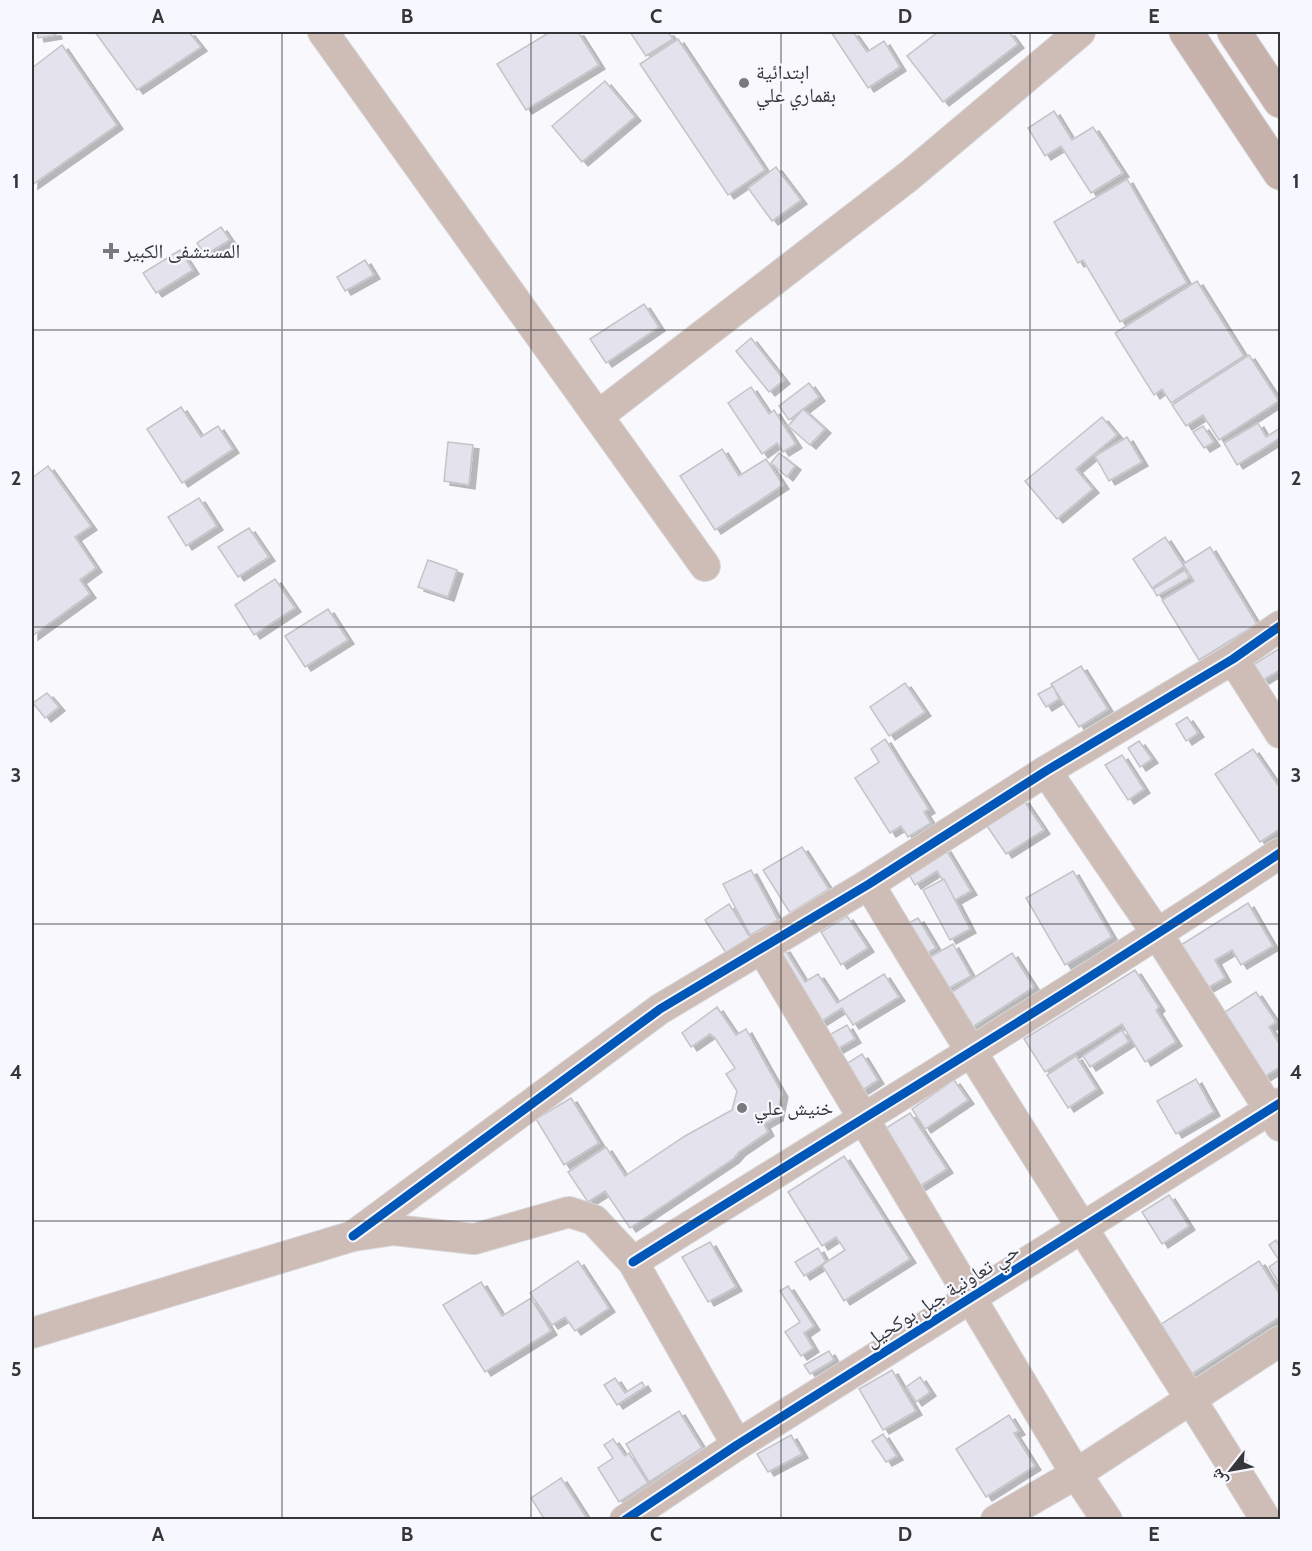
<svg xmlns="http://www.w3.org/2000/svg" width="1312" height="1551" font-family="Cabin,'Noto Naskh Arabic',sans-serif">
	<defs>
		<filter id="shadow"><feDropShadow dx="6" dy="4" stdDeviation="0" flood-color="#0004"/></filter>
	</defs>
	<rect width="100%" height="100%" fill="#f9f9fd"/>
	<!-- building -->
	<g fill="#e3e2ed" stroke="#c4c4c8" stroke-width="1.5" filter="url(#shadow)">
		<path d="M37,32H55L56,35L38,38Z"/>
		<path d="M95,32H189L201,47L137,90Z"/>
		<path d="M550,32H578L599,65L526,110L497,64Z"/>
		<path d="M630,32H668L673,39L646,56Z"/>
		<path d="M831,32H853L867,52L884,41L900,67L868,88Z"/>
		<path d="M938,32H1009L1018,44L943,102L907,56Z"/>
		<path d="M678,39L765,170L728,195L640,64Z"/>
		<path d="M62,45L117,125L32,185V68Z"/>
		<path d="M605,81L635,117L582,162L552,126Z"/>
		<path d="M1054,111L1072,140L1093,127L1123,173L1091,193L1061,146L1045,156L1028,128Z"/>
		<path d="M776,167L801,200L772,221L748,188Z"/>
		<path d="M1127,179L1187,283L1120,322L1083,260L1078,263L1054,222Z"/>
		<path d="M221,227L230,240L205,255L197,243Z"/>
		<path d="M180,250L193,270L156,293L143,273Z"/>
		<path d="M365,260L374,275L345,291L337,277Z"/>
		<path d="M1197,281L1244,356L1171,403L1162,389L1154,395L1115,333Z"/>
		<path d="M644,304L659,327L606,363L590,339Z"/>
		<path d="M751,338L784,380L769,392L736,351Z"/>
		<path d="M1249,355L1279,401L1219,440L1203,415L1186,426L1172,405Z"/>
		<path d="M809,383L819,397L789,420L779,406Z"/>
		<path d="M751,387L769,414L774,410L796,444L783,452L777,443L762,454L728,403Z"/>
		<path d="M181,407L201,437L218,426L233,449L182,483L147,429Z"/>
		<path d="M803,409L825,429L810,445L788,426Z"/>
		<path d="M1102,417L1117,435L1076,469L1093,489L1057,519L1025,481Z"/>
		<path d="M1258,423L1266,437L1280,428V438L1237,465L1224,443Z"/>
		<path d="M1203,426L1214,442L1204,448L1193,432Z"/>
		<path d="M1127,437L1142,462L1109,481L1095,456Z"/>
		<path d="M448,442L473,445L469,485L444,481Z"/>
		<path d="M722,449L739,476L766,459L783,485L715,530L680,476Z"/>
		<path d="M779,453L795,466L787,477L771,463Z"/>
		<path d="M48,466L91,526L75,537L96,568L80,580L90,594L32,636V478Z"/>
		<path d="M199,498L217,526L186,546L168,517Z"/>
		<path d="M249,528L269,557L238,577L218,547Z"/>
		<path d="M1165,537L1184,566L1152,588L1133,559Z"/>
		<path d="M1210,547L1257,624L1199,660L1162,600L1194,581L1183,564Z"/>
		<path d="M428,560L457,570L448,597L418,587Z"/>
		<path d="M1185,570L1189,578L1157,596L1153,589Z"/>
		<path d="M275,579L295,608L254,635L235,605Z"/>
		<path d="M328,609L348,640L305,667L285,636Z"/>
		<path d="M1280,648V670L1263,680L1253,665Z"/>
		<path d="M1081,666L1108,709L1079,727L1051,684Z"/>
		<path d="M905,683L925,712L889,736L870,707Z"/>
		<path d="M1053,686L1059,699L1046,707L1038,694Z"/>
		<path d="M47,693L59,707L45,718L33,703Z"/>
		<path d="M1187,717L1198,733L1186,741L1176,724Z"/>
		<path d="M885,739L929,809L924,812L931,823L908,837L901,826L890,833L855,778L879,762L871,749Z"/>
		<path d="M1139,741L1152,759L1140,767L1128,748Z"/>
		<path d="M1253,749L1280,788V829L1260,842L1215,774Z"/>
		<path d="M1122,755L1144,789L1128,800L1105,765Z"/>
		<path d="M1023,799L1044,830L1006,854L985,823Z"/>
		<path d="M802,847L829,889L790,913L763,870Z"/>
		<path d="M945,848L971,891L955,900L937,871L915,885L907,871Z"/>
		<path d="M751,870L778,920L750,935L723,884Z"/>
		<path d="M1073,871L1112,937L1065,965L1026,898Z"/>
		<path d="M944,879L970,929L950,940L923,890Z"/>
		<path d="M1248,903L1273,946L1241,965L1232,950L1215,960L1225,978L1202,991L1176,948Z"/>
		<path d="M729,904L750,937L726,953L705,920Z"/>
		<path d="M847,916L868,948L841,965L821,932Z"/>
		<path d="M918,918L936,948L911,962L894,931Z"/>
		<path d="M953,944L971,976L929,999L912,967Z"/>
		<path d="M784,948L805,982L818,974L837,1003L884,974L899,997L853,1025L842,1008L809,1029L766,960Z"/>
		<path d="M1012,953L1034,987L957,1037L935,1003Z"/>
		<path d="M1135,970L1159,1007L1156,1010L1176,1042L1145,1062L1122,1024L1045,1072L1024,1039Z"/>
		<path d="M1256,992L1276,1022L1269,1027L1280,1045V1067L1261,1079L1217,1017Z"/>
		<path d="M717,1007L736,1035L746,1029L782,1093L777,1117L764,1124L768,1132L739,1152L733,1159L630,1228L605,1191L588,1202L568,1172L606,1147L625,1176L685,1136L732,1110L737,1091L726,1074L735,1068L715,1038L710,1034L691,1047L682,1033Z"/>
		<path d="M847,1025L855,1039L825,1056L817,1042Z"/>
		<path d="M1122,1030L1129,1042L1090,1067L1083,1056Z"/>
		<path d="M862,1054L878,1080L852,1097L835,1071Z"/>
		<path d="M1076,1056L1097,1089L1068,1108L1047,1075Z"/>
		<path d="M1196,1079L1214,1112L1176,1134L1157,1101Z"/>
		<path d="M954,1080L968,1100L925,1129L912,1109Z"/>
		<path d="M571,1098L599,1143L564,1165L536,1119Z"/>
		<path d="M910,1113L947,1169L911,1192L875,1135Z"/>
		<path d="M844,1156L910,1259L844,1301L822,1265L845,1250L836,1237L822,1246L788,1192Z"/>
		<path d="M1169,1195L1189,1226L1162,1244L1142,1212Z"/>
		<path d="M1276,1240L1280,1247V1285L1269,1267L1279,1260L1269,1245Z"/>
		<path d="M710,1242L736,1287L708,1302L682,1257Z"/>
		<path d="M818,1248L826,1262L804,1276L795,1262Z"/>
		<path d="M578,1261L609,1308L575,1331L565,1317L552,1325L530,1293Z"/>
		<path d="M1259,1261L1280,1295V1317L1181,1381L1149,1332Z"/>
		<path d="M481,1282L502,1316L531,1298L551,1331L485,1372L443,1305Z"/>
		<path d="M788,1286L814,1326L804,1333L813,1348L801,1356L785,1332L800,1322L780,1291Z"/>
		<path d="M829,1351L834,1360L810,1374L804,1365Z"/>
		<path d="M892,1370L916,1411L883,1430L859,1389Z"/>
		<path d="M920,1377L930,1392L916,1402L906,1387Z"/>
		<path d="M615,1378L625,1393L642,1382L645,1387L617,1405L604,1385Z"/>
		<path d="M679,1411L702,1448L649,1482L626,1444Z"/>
		<path d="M1009,1415L1019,1431L1014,1433L1035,1466L986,1497L956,1449Z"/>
		<path d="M883,1434L897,1456L886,1462L872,1441Z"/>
		<path d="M791,1435L802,1454L768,1472L757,1454Z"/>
		<path d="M613,1439L625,1456L629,1453L648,1483L619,1502L598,1468L613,1458L604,1445Z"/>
		<path d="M561,1478L588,1520H545L531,1498Z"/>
	</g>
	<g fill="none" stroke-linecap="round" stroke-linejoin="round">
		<defs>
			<g id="street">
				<path d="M323,32L705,566"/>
				<path d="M598,416L909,176L1080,32"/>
				<path d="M1233,659L1280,733"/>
				<path d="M1046,771L1158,935L1280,1126"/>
				<path d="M869,884C997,1099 1135,1307 1266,1520"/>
				<path d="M761,947L1076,1474L1107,1520"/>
				<path d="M353,1236L660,1009L869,884L1046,771L1233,659L1280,626"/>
				<path d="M633,1262C849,1126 1068,995 1280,853"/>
				<path d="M32,1333L353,1236L394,1230L474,1239L569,1212L594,1220L633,1262L737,1445"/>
				<path d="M625,1520L737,1445L1280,1103"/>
				<path d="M996,1520L1076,1474L1280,1341"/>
			</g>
			<g id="primary">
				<path d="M1186,32L1280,173"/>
				<path d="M1234,32L1280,101"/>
			</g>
		</defs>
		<!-- street casing -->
		<use href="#street" stroke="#d7d7d9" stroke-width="32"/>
		<!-- primary casing -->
		<use href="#primary" stroke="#d7d7d9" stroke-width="35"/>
		<!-- street -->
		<use href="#street" stroke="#cebcb6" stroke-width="30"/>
		<!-- primary -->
		<use href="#primary" stroke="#c7b2ab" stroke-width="33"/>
		<defs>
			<g id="cycleway">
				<path d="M353,1236L660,1009L869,884L1046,771L1233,659L1280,626"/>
				<path d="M633,1262C849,1126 1068,995 1280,853"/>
				<path d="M625,1520L737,1445L1280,1103"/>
			</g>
		</defs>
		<!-- cycleway casing -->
		<use href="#cycleway" stroke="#f7f7ff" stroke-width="13"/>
		<!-- cycleway -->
		<use href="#cycleway" stroke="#0057b8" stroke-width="9"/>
	</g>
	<!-- grid -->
	<path fill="none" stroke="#363639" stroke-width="1.5" stroke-opacity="0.55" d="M282,32V1520M531,32V1520M781,32V1520M1030,32V1520M32,330H1280M32,627H1280M32,924H1280M32,1221H1280"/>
	<!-- markers -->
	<g fill="#7a7a7e" stroke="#f7f7ff" stroke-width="2">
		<circle cx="744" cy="83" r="6"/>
		<path d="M108 242h6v6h6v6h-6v6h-6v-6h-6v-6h6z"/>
		<circle cx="742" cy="1108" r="6"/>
	</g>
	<g text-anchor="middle" stroke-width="4.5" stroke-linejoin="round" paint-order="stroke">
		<!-- poi labels -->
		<g font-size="20" fill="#363639" stroke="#f7f7ff" text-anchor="start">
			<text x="756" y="79">ابتدائية<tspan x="756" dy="23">بقماري علي</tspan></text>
			<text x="124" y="258">المستشفى الكبير</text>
			<text x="754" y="1115">خنيش علي</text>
		</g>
		<!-- street labels -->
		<g font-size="20" fill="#363639" stroke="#f7f7ff">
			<text transform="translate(942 1295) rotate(-32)" y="7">حي تعاونية جبل بوكحيل</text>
		</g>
	</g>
	<!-- border -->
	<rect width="1312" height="1551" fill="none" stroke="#f7f7ff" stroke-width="66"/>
	<!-- north arrow -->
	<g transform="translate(1231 1470) rotate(239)" stroke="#f7f7ff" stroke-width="4.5" paint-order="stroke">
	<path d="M0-4.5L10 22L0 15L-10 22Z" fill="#363639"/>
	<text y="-9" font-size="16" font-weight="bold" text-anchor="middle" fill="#363639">ش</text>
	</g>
	<rect x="33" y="33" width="1246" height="1485" fill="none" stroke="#363639" stroke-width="2"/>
	<g font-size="20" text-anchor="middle" font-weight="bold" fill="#363639">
		<text x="158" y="23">A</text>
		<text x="407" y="23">B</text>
		<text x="656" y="23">C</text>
		<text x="905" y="23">D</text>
		<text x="1154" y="23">E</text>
		<text x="16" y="188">1</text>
		<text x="1296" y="188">1</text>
		<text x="16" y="485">2</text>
		<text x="1296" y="485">2</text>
		<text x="16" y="782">3</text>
		<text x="1296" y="782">3</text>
		<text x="16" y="1079">4</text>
		<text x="1296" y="1079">4</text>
		<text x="16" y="1376">5</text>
		<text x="1296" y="1376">5</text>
		<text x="158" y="1541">A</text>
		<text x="407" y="1541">B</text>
		<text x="656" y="1541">C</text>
		<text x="905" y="1541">D</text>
		<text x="1154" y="1541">E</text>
	</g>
</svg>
